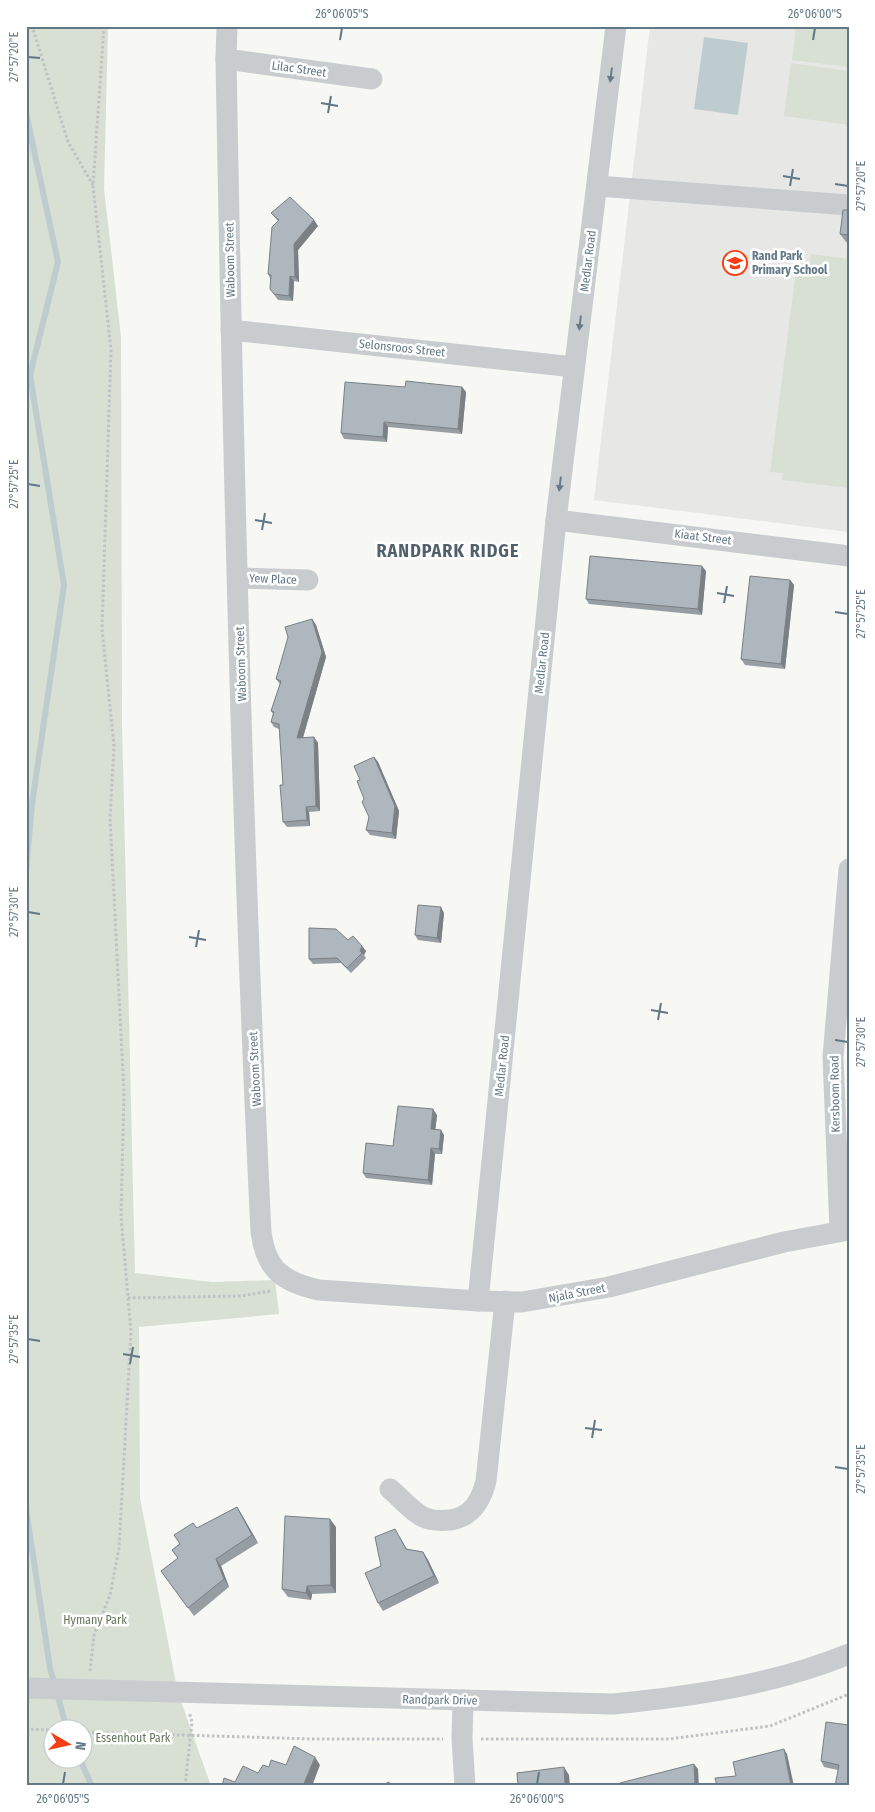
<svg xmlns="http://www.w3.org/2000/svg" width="875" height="1812" font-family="'Fira Sans Condensed',sans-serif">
	<rect width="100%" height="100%" fill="#f7f7f3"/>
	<!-- built -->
	<path fill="#e7e8e6" d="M650,26H849V532L594,500Z"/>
	<!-- green -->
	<g fill="#d8dfd3" fill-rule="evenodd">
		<path d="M26,26H108L104,189L121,337L122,724L135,1273L212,1282L275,1280L279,1314L139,1327L140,1498L178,1693L211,1786H26ZM52,1730H82V1760H52Z"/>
		<path d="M796,26H849V67L792,60Z"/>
		<path d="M791,63L849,71V125L784,116Z"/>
		<path d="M811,254L849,259V488L782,480L783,473L770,472L797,263L810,264Z"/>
	</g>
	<!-- water -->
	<path fill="#beccd0" d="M704,37L748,43L738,115L694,109Z"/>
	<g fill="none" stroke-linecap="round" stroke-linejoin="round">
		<!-- stream -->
		<g stroke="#beccd0" stroke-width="6">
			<path d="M26,113L58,262L30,375L64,585L32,804L26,870"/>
			<path d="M26,1509L50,1668L65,1722"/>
			<path d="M80,1760L92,1786"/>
		</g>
		<!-- path -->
		<g stroke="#bfc2c4" stroke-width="3" stroke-dasharray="2.5 2.5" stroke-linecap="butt">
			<path d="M30,26L34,32L68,142L93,185"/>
			<path d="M128,1298L241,1296L270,1291"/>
			<path d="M90,1671L94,1635L110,1595L119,1548L131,1332L121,1216L124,1093L110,818L114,746L102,629L111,350L93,186L104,26"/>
			<path d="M26,1729L52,1730"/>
			<path d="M82,1732L312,1739H443"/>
			<path d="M481,1739H669L770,1726L849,1694"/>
			<path d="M185,1786L192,1722L189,1712"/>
		</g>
		<!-- minor -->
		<g stroke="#c8cccf" stroke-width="21">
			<path d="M227,26L226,59C233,450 242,842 261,1232C266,1270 283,1282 319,1290L478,1301L522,1302L609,1287L784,1242L849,1230"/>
			<path d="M226,59L372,79"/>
			<path d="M597,186L849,205"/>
			<path d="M231,330L574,367"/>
			<path d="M556,520L849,556"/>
			<path d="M239,578L308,580"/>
			<path d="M840,1230L833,1057L849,869"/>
			<path d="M478,1301L556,520L616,26"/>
			<path d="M390,1489C400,1497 411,1511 423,1517C432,1521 440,1521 450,1520C472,1517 481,1501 486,1481L505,1301"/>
			<path d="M26,1688L613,1704C694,1696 773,1685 849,1654"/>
			<path d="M463,1700L462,1739L465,1786"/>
		</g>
	</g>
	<!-- wall -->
	<g fill="#969da3">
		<path d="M849,210V243L846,242L840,234Z"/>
		<path d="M271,213L318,226L298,250L299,282L294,281L293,301L278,300L270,289V278L268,274L278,221Z"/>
		<path d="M405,387H462L466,392L462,434L388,427L387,442L344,439L341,433Z"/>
		<path d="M706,571L702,615L589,604L586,599Z"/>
		<path d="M790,580L794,585L785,669L745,665L741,659Z"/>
		<path d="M312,619L316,625L326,657L303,738L314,737L318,743L320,811L309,812L310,826L287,827L283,822V785L279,729L274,727L271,722L273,714L271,711L280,684L276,679Z"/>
		<path d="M374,757L378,762L399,811L396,839L370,835L366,830L369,817L360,780Z"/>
		<path d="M444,913L441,943L418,940L415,935Z"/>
		<path d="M348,940L362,946L366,951L364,955L366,958L351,973L341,963L313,964L309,959Z"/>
		<path d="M437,1115L435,1129L444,1135L442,1154H435L432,1185L366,1178L363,1173L393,1146Z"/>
		<path d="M237,1507L242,1515L258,1543L221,1566L229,1587L194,1616L161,1571L178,1558L172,1550L197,1528Z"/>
		<path d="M336,1527V1593L312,1594L311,1600L288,1597L282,1589Z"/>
		<path d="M400,1537L407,1549L423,1552L428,1560L439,1583L383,1611L378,1603L381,1566Z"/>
		<path d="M849,1725L838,1770L824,1767L821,1761Z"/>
	</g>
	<!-- shaded-wall -->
	<g fill="#7a8084">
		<path d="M314,220L318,226L298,250L299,282L295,277L294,244Z"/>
		<path d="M290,276L294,281L293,301L289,296Z"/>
		<path d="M462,387L466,392L462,434L458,429Z"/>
		<path d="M384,422L388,427L387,442L383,437Z"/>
		<path d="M702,566L706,571L702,615L698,609Z"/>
		<path d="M790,580L794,585L785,669L781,664Z"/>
		<path d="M312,619L316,625L326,657L301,744L297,738Z"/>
		<path d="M314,737L318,743L320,811L316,806Z"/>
		<path d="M374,757L378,762L399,811L396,839L392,833Z"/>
		<path d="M306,807L309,812L310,826L307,820Z"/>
		<path d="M441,907L444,913L441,943L437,938Z"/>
		<path d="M362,946L366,951L364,955L360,951Z"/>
		<path d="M433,1109L437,1115L435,1134L431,1129Z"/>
		<path d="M441,1130L444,1135L442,1154L439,1149Z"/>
		<path d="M431,1148L435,1154L432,1185L428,1180Z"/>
		<path d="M237,1507L242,1515L258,1543L252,1535Z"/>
		<path d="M330,1519L336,1527V1593L331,1585Z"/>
		<path d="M423,1552L428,1560L439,1583L434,1576Z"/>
		<path d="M216,1559L221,1566L229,1587L224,1579Z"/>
		<path d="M307,1586L312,1594L311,1600L306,1593Z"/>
		<path d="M784,1749L787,1754L794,1786H791Z"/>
		<path d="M315,1757L320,1765L312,1786H303Z"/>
		<path d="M694,1764L698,1769L699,1786H695Z"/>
		<path d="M564,1767L569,1775L570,1786H565Z"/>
	</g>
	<!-- building -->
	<g fill="#aeb7bd" stroke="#7a8084">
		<path d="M290,197L314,220L294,244L295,277L290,276L289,296L274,294L270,289L271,275L268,274L272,227L279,220L271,213Z"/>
		<path d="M843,210H849V235L840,234Z"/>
		<path d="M406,381L462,387L458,429L384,422L383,437L341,433L345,382L405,387Z"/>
		<path d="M590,556L702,566L698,609L586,599Z"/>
		<path d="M750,576L790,580L781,664L741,659Z"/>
		<path d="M312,619L322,652L297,738L314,737L316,806L306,807L307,820L283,822L280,785H283L279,724L271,722L274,712L271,711L281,681L276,679L288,637L285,627Z"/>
		<path d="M374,757L395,806L392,833L366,830L369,817L362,802L364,799L357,781L360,780L354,766Z"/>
		<path d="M418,905L441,907L437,938L415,935Z"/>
		<path d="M309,928L336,929L348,940L353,936L362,946L360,951L362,953L347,968L337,958L309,959Z"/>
		<path d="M398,1106L433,1109L431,1129L441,1130L439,1149L431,1148L428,1180L363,1173L366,1143L393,1146Z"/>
		<path d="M237,1507L252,1535L216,1559L224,1579L188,1608L161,1571L178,1558L172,1550L180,1544L174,1535L193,1523L197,1528Z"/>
		<path d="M285,1516L330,1519L331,1585L307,1586L306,1593L282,1589Z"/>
		<path d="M395,1529L406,1549L423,1552L434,1576L378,1603L365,1573L381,1566L375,1537Z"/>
		<path d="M826,1722L849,1725V1786H835L839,1765L821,1761Z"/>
		<path d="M294,1746L315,1757L303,1786H222L224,1778L235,1782L243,1766L258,1773L263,1765L269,1767L271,1760L286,1765Z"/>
		<path d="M784,1749L791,1786H717L715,1778L736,1776L733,1762Z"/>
		<path d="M694,1764L695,1786H620V1783Z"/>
		<path d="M564,1767L565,1786H518L517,1773Z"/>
		<path d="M389,1782L390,1786H380Z"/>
	</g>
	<!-- one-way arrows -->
	<defs><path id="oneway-solid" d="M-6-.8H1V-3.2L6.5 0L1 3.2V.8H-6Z" transform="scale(1.25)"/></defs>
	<g fill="#677c8b">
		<use href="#oneway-solid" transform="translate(611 75) rotate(97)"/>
		<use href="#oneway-solid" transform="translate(580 323) rotate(97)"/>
		<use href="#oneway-solid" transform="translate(560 484) rotate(97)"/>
	</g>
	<!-- ticks -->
	<path fill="none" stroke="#627887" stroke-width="2" d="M340,40L342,28M813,40L815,28M28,57L40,58M321,103L338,106M328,113L331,96M783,176L800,179M835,184L848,186M790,186L793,169M28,484L40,486M255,520L272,523M262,530L265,513M717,593L734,596M724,603L727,586M835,612L848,614M28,912L40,914M189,937L206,940M196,947L199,930M651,1010L668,1013M658,1020L661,1003M835,1040L848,1042M28,1339L40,1341M123,1354L140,1357M130,1364L133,1347M585,1428L602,1430M592,1438L595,1420M835,1467L848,1469M63,1784L65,1772M537,1784L539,1772"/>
	<!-- icons -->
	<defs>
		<symbol id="school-ring" viewBox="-11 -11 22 22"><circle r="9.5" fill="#fff" stroke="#f63d13" stroke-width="1.5"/><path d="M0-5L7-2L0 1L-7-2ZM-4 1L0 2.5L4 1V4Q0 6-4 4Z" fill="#f63d13"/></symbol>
	</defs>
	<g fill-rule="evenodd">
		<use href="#school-ring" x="721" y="249" width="28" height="28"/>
	</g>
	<g text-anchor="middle" stroke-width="5" stroke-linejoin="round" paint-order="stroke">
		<!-- street labels -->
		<g font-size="12" fill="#627887" stroke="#fff">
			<text transform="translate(299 69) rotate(8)" y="4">Lilac Street</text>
			<text transform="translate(230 260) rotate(-91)" y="4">Waboom Street</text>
			<text transform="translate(588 261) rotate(-83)" y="4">Medlar Road</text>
			<text transform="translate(402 348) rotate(6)" y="4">Selonsroos Street</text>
			<text transform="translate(703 537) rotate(7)" y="4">Kiaat Street</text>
			<text transform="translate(273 579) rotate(2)" y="4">Yew Place</text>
			<text transform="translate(542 663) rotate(-84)" y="4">Medlar Road</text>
			<text transform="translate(241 664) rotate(-92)" y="4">Waboom Street</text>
			<text transform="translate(502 1066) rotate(-84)" y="4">Medlar Road</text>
			<text transform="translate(255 1069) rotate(-93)" y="4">Waboom Street</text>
			<text transform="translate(835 1094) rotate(-91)" y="4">Kersboom Road</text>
			<text transform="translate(577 1293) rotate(-11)" y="4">Njala Street</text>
			<text transform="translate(440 1700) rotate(1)" y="4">Randpark Drive</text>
		</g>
		<!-- poi labels -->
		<g font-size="12" font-weight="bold" fill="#627887" stroke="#fff" text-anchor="start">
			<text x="752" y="260">Rand Park<tspan x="752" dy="14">Primary School</tspan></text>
		</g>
		<!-- park labels -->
		<g font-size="12" fill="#65785e" stroke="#fff">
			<text x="95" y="1624">Hymany Park</text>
			<text x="133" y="1742">Essenhout Park</text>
		</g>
		<!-- district labels -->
		<g font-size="18" font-weight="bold" letter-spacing="1" fill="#51616b" stroke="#fff">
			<text x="448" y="557">RANDPARK RIDGE</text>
		</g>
	</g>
	<!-- border -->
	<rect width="875" height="1812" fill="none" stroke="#ffffff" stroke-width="55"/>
	<!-- north arrow -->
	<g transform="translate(68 1744) rotate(99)"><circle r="24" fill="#ffffff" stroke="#c0c9cf"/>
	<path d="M0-4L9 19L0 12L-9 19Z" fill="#f63d13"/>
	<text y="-8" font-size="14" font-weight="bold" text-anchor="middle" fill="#627887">N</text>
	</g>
	<rect x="28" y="28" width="820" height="1756" fill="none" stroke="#627887" stroke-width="2"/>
	<g font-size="12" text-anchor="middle" fill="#627887">
		<text x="342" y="18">26°06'05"S</text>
		<text x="815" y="18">26°06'00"S</text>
		<text transform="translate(14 57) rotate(-90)" y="4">27°57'20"E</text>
		<text transform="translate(861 186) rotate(-90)" y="4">27°57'20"E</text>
		<text transform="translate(14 484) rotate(-90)" y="4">27°57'25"E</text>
		<text transform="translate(861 614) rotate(-90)" y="4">27°57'25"E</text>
		<text transform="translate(14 912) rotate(-90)" y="4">27°57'30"E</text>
		<text transform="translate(861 1042) rotate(-90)" y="4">27°57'30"E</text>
		<text transform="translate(14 1339) rotate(-90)" y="4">27°57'35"E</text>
		<text transform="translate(861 1469) rotate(-90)" y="4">27°57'35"E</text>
		<text x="63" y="1803">26°06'05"S</text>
		<text x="537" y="1803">26°06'00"S</text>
	</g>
</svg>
